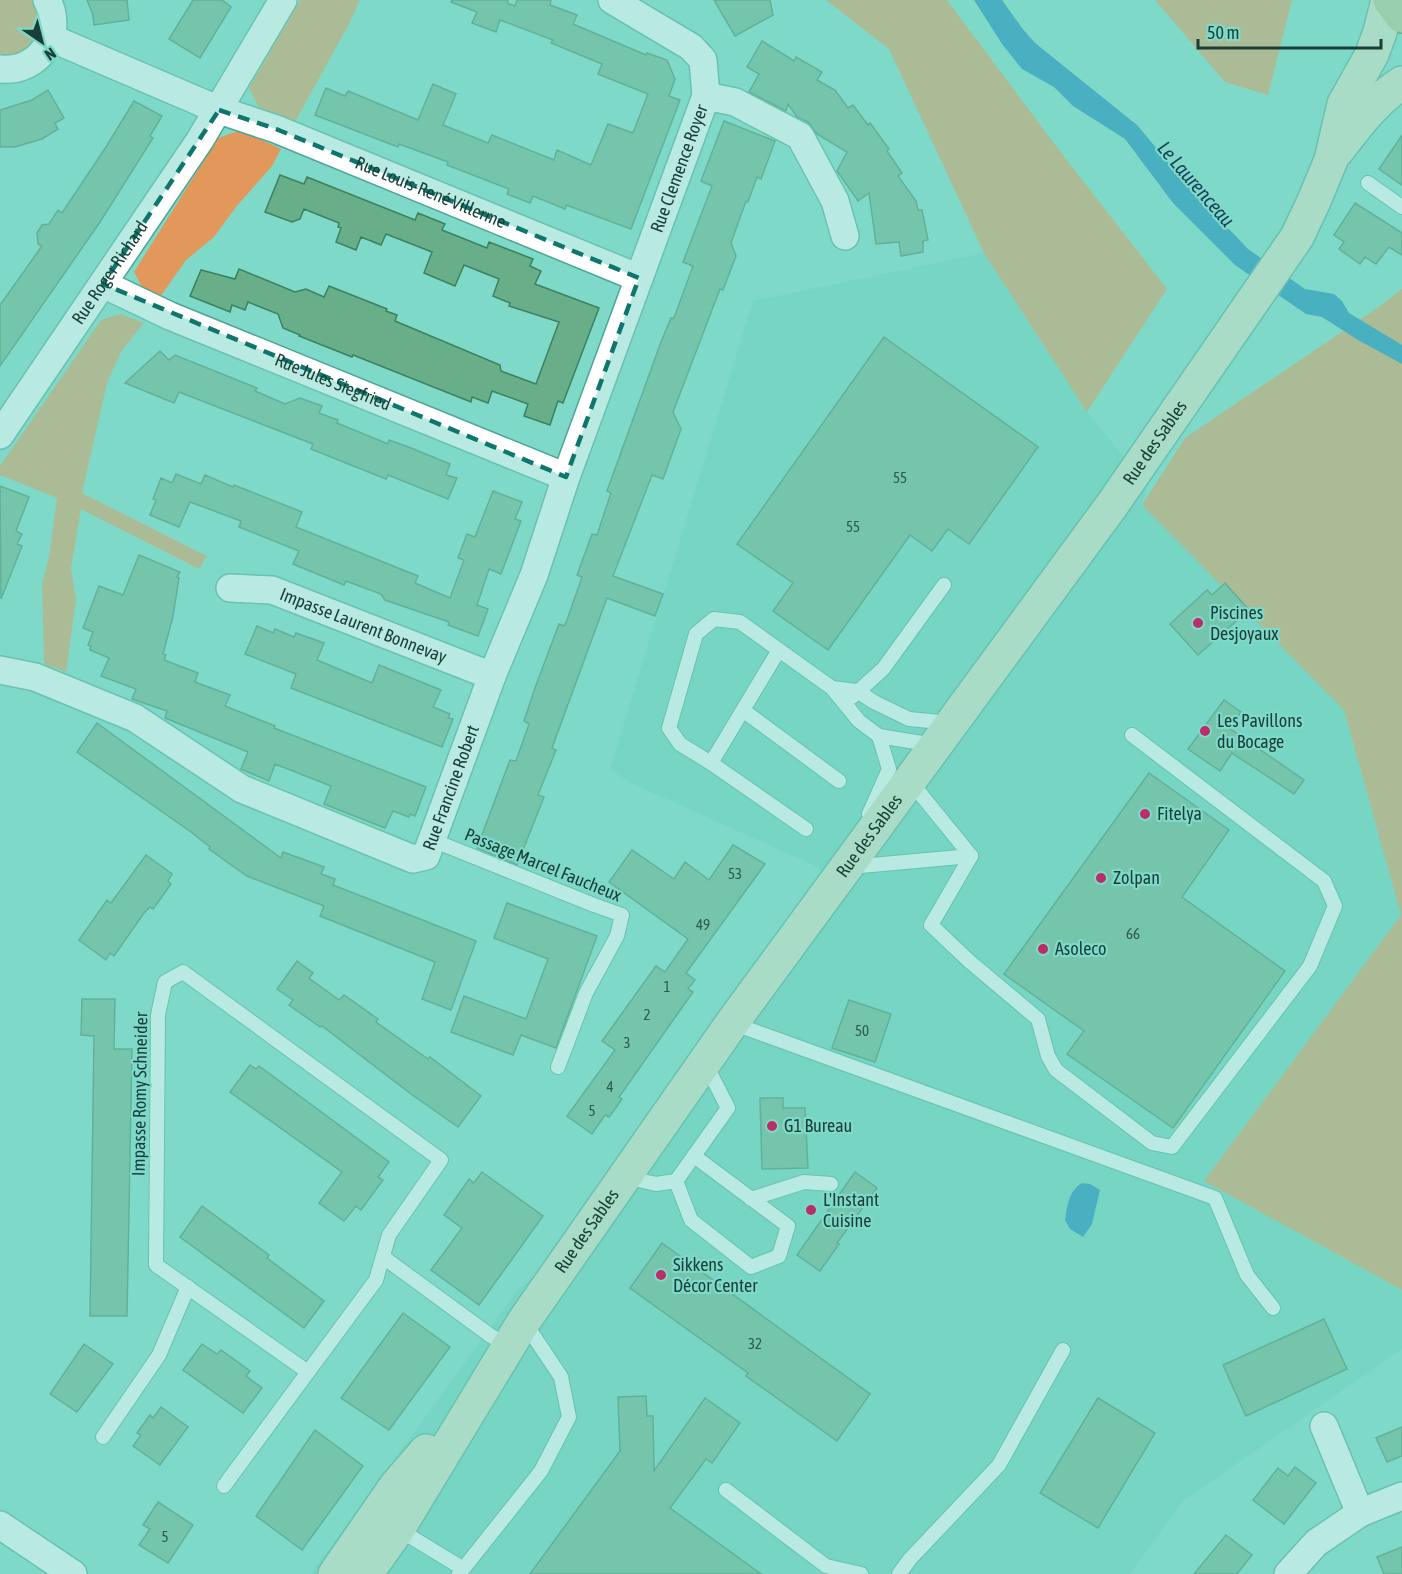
<svg xmlns="http://www.w3.org/2000/svg" width="1402" height="1574" font-family="'Asap Condensed',sans-serif">
	<rect width="100%" height="100%" fill="#7fd9c8"/>
	<!-- built -->
	<path fill="#6ad0bd" d="M984,253L1087,412L1147,485L1142,505L1344,710L1401,915L1204,1181L1402,1290V1349L1183,1501L1130,1574H311L517,1291L634,1194L838,901L818,867L631,783L610,769L753,301Z"/>
	<!-- green -->
	<g fill="#e1985a">
		<path d="M0,0H34L42,15L34,48L0,60Z"/>
		<path d="M300,0H360L349,24L295,122L259,108L249,88Z"/>
		<path d="M826,0H947L1056,146L1167,289L1087,412L984,253L889,49Z"/>
		<path d="M1155,0H1292L1268,95L1225,82Z"/>
		<path d="M241,130L281,149L272,166L236,207L214,237L186,260L160,297L144,291L134,272L218,138Z"/>
		<path d="M1402,289V1290L1204,1181L1401,915L1344,710L1142,505L1185,438L1377,308Z"/>
		<path d="M121,314L144,323L122,350L107,383L82,493L207,556L199,569L81,509L71,568L76,600L66,672L44,664L42,584L49,557L57,498L0,475V466L101,320Z"/>
	</g>
	<!-- water -->
	<g fill="#087eb9">
		<path d="M974,0H1002L1022,28L1035,43L1137,125L1207,209L1231,231L1248,249L1305,289L1334,294L1342,301L1349,313L1402,345V364L1358,340L1322,317L1306,314L1235,265L1173,203L1125,139L1073,106L1054,87L1022,69L1002,44Z"/>
		<path d="M1082,1183L1090,1184L1100,1190L1092,1224L1083,1237L1070,1229L1065,1220C1067,1205 1069,1191 1082,1183Z"/>
	</g>
	<!-- building -->
	<g fill="#67ae89" stroke="#3c8260" stroke-width="1.5">
		<path d="M87,0H127L129,20L94,25L93,15Z"/>
		<path d="M193,0H222L231,7L200,58L169,39Z"/>
		<path d="M452,0H508L507,3L515,6L517,0H551L550,5L577,15L573,24L646,55L647,53L667,60L675,79L669,96L680,100L631,229L566,205L565,209L533,196L530,203L507,194L509,189L447,165L448,162L399,144L398,147L315,115L326,88L345,96L348,91L418,120L433,84L456,94L443,125L488,143L492,135L554,160L557,150L591,165L608,124L633,133L648,94L598,74L602,64L551,43L553,40L500,20L496,32L472,23L477,12L451,2Z"/>
		<path d="M714,0H770L773,15L735,36Z"/>
		<path d="M762,41L794,61L796,57L822,72L817,80L835,90L848,108L853,105L868,125L870,123L889,149L887,151L902,173L898,176L916,201L918,210H922L928,240L923,241V252L901,256L899,242L876,244L869,193L858,201L837,171L847,152L817,134L808,122L797,117L788,104L786,111L749,92L759,74L747,67Z"/>
		<path d="M48,90L64,118L55,123L58,129L42,139L15,147H0V110L32,100Z"/>
		<path d="M134,101L162,116L150,136L153,138L100,222L0,366V305L42,246L38,244L37,233L42,225L49,224L58,210L62,213L106,147Z"/>
		<path d="M724,121L775,141L761,179L757,177L748,202L746,201L731,243L736,256L723,290L720,289L673,412L681,429L663,479L652,475L613,576L663,594L655,616L607,598L552,748L556,750L538,795L544,797L517,865L477,848L510,760L516,761L529,724L524,721L535,688L559,624L564,626L567,620L582,577L577,575L592,534L597,535L611,493L607,491L661,342L671,318H674L693,266L683,262L712,186L701,181Z"/>
		<path d="M1402,135V185L1379,169Z"/>
		<path d="M280,175L304,184L307,177L415,220L418,213L445,224L442,230L487,248L489,242L533,259L530,266L541,271L535,284L599,308L563,403L558,401L550,425L524,416L528,404L492,391L488,403L472,397L471,402L353,355L352,357L299,336L300,335L283,328L278,314L248,302L245,310L232,305L230,312L190,296L201,270L235,279L239,269L295,292L306,289L324,297L329,286L387,309L386,311L397,315L395,321L500,365L501,371L536,384L559,322L509,306L510,303L493,296L499,279L464,265L455,286L424,273L432,252L386,234L381,245L361,237L356,250L336,242L341,228L338,227L339,223L304,209L300,219L292,222L265,212Z"/>
		<path d="M1355,203L1402,233V255L1389,247L1376,264L1365,257L1360,264L1339,249L1344,242L1334,235Z"/>
		<path d="M884,337L1038,447L969,544L948,529L932,551L910,535L828,650L773,611L793,583L737,544Z"/>
		<path d="M160,351L169,360L175,355L257,388L255,391L285,404L300,398L322,406L319,413L338,420L337,423L388,444L389,440L411,448L450,464L446,475L457,478L448,499L388,475L386,479L311,449L313,444L179,392L174,403L125,383Z"/>
		<path d="M176,474L201,484L205,475L233,487L234,485L302,512L296,527L418,576L415,583L450,598L464,560L458,558L467,534L475,537L493,491L522,502L515,519L521,521L501,574L489,569L477,605L488,609L478,636L448,625L449,622L385,600L381,594L346,581L344,585L293,564L299,551L239,527L241,521L190,502L179,527L150,515L156,500L153,499L161,478L172,483Z"/>
		<path d="M0,486L29,497L16,531L22,534L17,544L22,546L1,599Z"/>
		<path d="M139,555L180,572L177,577L179,578L173,616L163,654L166,655L164,660L198,673L195,682L230,695L225,706L275,726L274,728L426,787L415,816L410,814L409,817L393,811L385,828L324,804L331,786L275,764L269,781L241,769L248,752L165,718L167,711L132,699L136,689L101,676L109,658L90,650L91,646L88,645L93,632L83,628L99,586L123,595Z"/>
		<path d="M1225,583L1249,610L1198,655L1170,624L1207,590L1212,595Z"/>
		<path d="M257,626L273,633L275,629L294,637L296,633L324,643L317,660L372,683L379,665L441,690L433,707L450,714L448,718L453,719L442,747L291,688L296,674L245,654Z"/>
		<path d="M1224,700L1241,712L1229,728L1304,780L1294,794L1232,753L1220,771L1188,749Z"/>
		<path d="M97,723L281,858L283,852L324,867L321,874L335,879L333,885L476,941L451,1010L422,999L435,962L320,916L324,906L247,876L209,849L210,847L191,832L77,752Z"/>
		<path d="M1149,773L1229,830L1182,897L1285,971L1173,1128L1067,1054L1084,1031L1004,974Z"/>
		<path d="M733,845L765,864L686,973L695,980L688,989L693,992L619,1097L622,1099L615,1109L609,1117L605,1115L592,1134L567,1116L615,1050L602,1041L656,966L665,972L688,939L609,882L632,850L674,879L685,862L709,880Z"/>
		<path d="M146,855L172,874L168,881L171,884L153,909L150,907L144,913L114,956L110,953L106,960L79,940L107,900L111,903Z"/>
		<path d="M507,903L597,936L556,1048L521,1035L513,1055L451,1032L464,996L526,1019L548,959L494,938Z"/>
		<path d="M297,961L313,973L309,978L339,1000L344,995L378,1019L376,1022L428,1059L430,1057L481,1096L458,1127L411,1094L322,1026L320,1027L289,1005L293,1000L277,989Z"/>
		<path d="M82,999H115L114,1049H132L127,1316H90L94,1036L81,1035Z"/>
		<path d="M849,1000L891,1014L875,1062L832,1048Z"/>
		<path d="M250,1065L256,1069L259,1066L389,1162L378,1177L383,1180L361,1210L356,1206L344,1221L319,1203L342,1172L230,1092Z"/>
		<path d="M760,1098H783V1108H805L808,1168L762,1169Z"/>
		<path d="M482,1172L543,1216L479,1305L431,1270L462,1228L444,1215L469,1179L474,1183Z"/>
		<path d="M855,1172L877,1188L837,1243L839,1244L820,1271L797,1255Z"/>
		<path d="M202,1206L269,1255L267,1258L324,1301L304,1328L180,1237Z"/>
		<path d="M662,1243L870,1394L837,1441L746,1376L748,1373L630,1288Z"/>
		<path d="M403,1313L450,1347L389,1430L341,1398Z"/>
		<path d="M1324,1319L1347,1369L1246,1416L1223,1365Z"/>
		<path d="M84,1344L113,1364L77,1412L50,1394Z"/>
		<path d="M202,1344L217,1354L221,1350L250,1371L246,1376L262,1388L243,1413L183,1370Z"/>
		<path d="M646,1396L647,1416H653L654,1471L705,1398L740,1423L712,1463L706,1459L670,1508L761,1574H530L620,1451L618,1397Z"/>
		<path d="M1098,1398L1155,1433L1098,1528L1040,1493Z"/>
		<path d="M161,1407L188,1427L160,1465L133,1446L141,1435L137,1433L150,1415L153,1418Z"/>
		<path d="M1402,1427V1456L1387,1462L1376,1438Z"/>
		<path d="M315,1430L363,1466L302,1550L256,1516Z"/>
		<path d="M1295,1467L1316,1483L1284,1524L1253,1500L1278,1468L1288,1476Z"/>
		<path d="M158,1502L193,1525L168,1563L139,1545L150,1529L143,1525Z"/>
		<path d="M1226,1535L1252,1555L1237,1574H1194Z"/>
		<path d="M1402,1547V1574H1384L1377,1557Z"/>
	</g>
	<g fill="none" stroke-linecap="round" stroke-linejoin="round">
		<defs>
			<g id="lane">
				<path d="M1368,183L1402,207"/>
				<path d="M852,697L883,669L944,585"/>
				<path d="M744,711L839,781"/>
				<path d="M934,745L879,736L859,721L832,688L857,691L874,702L909,719L950,723"/>
				<path d="M711,763L779,650"/>
				<path d="M910,781L971,856"/>
				<path d="M869,814L889,769L879,736"/>
				<path d="M806,829L711,763L680,744L669,728L696,634L714,619L740,622L832,688"/>
				<path d="M432,840L594,905L622,915L617,936L586,993L558,1067"/>
				<path d="M971,856L931,925L969,961L1038,1019L1048,1056L1056,1070L1152,1143L1172,1147L1310,966L1335,906L1324,881L1132,735"/>
				<path d="M850,867L971,856"/>
				<path d="M183,972L441,1160L389,1235L376,1280L308,1372L156,1265L158,1015L165,982Z"/>
				<path d="M732,1023L1215,1198L1247,1275L1273,1308"/>
				<path d="M626,1177L656,1184L676,1181L728,1108L705,1063"/>
				<path d="M676,1181L691,1220L751,1267L779,1256L788,1226L694,1156"/>
				<path d="M751,1199L804,1182L831,1184"/>
				<path d="M383,1257L491,1336L508,1345"/>
				<path d="M103,1437L159,1355L188,1287"/>
				<path d="M224,1486L308,1372"/>
				<path d="M726,1490L826,1566L861,1574"/>
				<path d="M398,1529L462,1568"/>
				<path d="M459,1574L541,1471L569,1417L561,1377L525,1323"/>
				<path d="M899,1574L910,1559L999,1465L1063,1350"/>
			</g>
			<g id="street">
				<path id="s1" d="M51,38L219,110L276,129L639,278"/>
				<path d="M0,69C39,73 65,34 47,0"/>
				<path d="M706,96L735,102L800,136L835,201L845,236"/>
				<path id="s2" d="M103,284L170,316L566,477"/>
				<path id="s3" d="M0,435L200,140L283,0"/>
				<path id="s4" d="M230,588L272,590L492,676"/>
				<path id="s5" d="M0,670L35,677L135,718L242,789L413,859L426,856L492,676L534,575L566,477L706,96L703,60L691,47L612,0"/>
				<path d="M1324,1426L1360,1513"/>
				<path d="M0,1525L73,1574"/>
				<path d="M1288,1574L1316,1543L1360,1513L1402,1496"/>
			</g>
			<g id="secondary">
				<path d="M1337,151C1356,126 1375,100 1402,83"/>
				<path d="M335,1574L395,1487L426,1451"/>
				<path id="s6" d="M366,1574L398,1529L524,1321L732,1023L1112,505L1297,237L1314,201L1331,160L1344,104L1372,54L1380,32L1388,0"/>
			</g>
			<path id="primary" d="M1390,0L1402,16"/>
		</defs>
		<!-- lane casing -->
		<use href="#lane" stroke="#4ba696" stroke-width="16"/>
		<!-- street casing -->
		<use href="#street" stroke="#4ba696" stroke-width="30"/>
		<!-- secondary casing -->
		<use href="#secondary" stroke="#4ba696" stroke-width="36"/>
		<!-- primary casing -->
		<use href="#primary" stroke="#5e7838" stroke-width="36"/>
		<!-- lane -->
		<use href="#lane" stroke="#fff" stroke-width="14"/>
		<!-- street -->
		<use href="#street" stroke="#fff" stroke-width="27"/>
		<!-- secondary -->
		<use href="#secondary" stroke="#dae0c3" stroke-width="33"/>
		<!-- primary -->
		<use href="#primary" stroke="#b5c188" stroke-width="33"/>
	</g>
	<!-- marked area -->
	<path d="M0 0H1402V1574H0ZM219,110L276,129L639,278L566,477L103,284Z" fill="#7fd9c8" fill-opacity=".55" fill-rule="evenodd"/>
	<path fill="none" stroke="#0f766e" stroke-width="4.5" stroke-dasharray="12 8" stroke-linejoin="round" d="M219,110L276,129L639,278L566,477L103,284Z"/>
	<!-- markers -->
	<g fill="#b92e69" stroke="#7fd9c8" stroke-width="2">
		<circle cx="1198" cy="623" r="6"/>
		<circle cx="1205" cy="731" r="6"/>
		<circle cx="1145" cy="814" r="6"/>
		<circle cx="1101" cy="878" r="6"/>
		<circle cx="1043" cy="949" r="6"/>
		<circle cx="772" cy="1126" r="6"/>
		<circle cx="811" cy="1210" r="6"/>
		<circle cx="661" cy="1275" r="6"/>
	</g>
	<g text-anchor="middle" stroke-width="4.5" stroke-linejoin="round" paint-order="stroke">
		<!-- number labels -->
		<g font-size="15" fill="#2c5a4c">
			<text x="900" y="483">55</text>
			<text x="853" y="532">55</text>
			<text x="735" y="879">53</text>
			<text x="703" y="930">49</text>
			<text x="1133" y="939">66</text>
			<text x="667" y="992">1</text>
			<text x="647" y="1020">2</text>
			<text x="862" y="1036">50</text>
			<text x="627" y="1048">3</text>
			<text x="610" y="1092">4</text>
			<text x="592" y="1116">5</text>
			<text x="755" y="1349">32</text>
			<text x="165" y="1542">5</text>
		</g>
		<!-- street labels -->
		<g font-size="18" fill="#183e37" stroke="#7fd9c8">
			<text dy="6" stroke="none"><textPath href="#s5" startOffset="1203">Rue Clemence Royer</textPath></text>
			<text dy="6" stroke="none"><textPath href="#s1" startOffset="410">Rue Louis-René Villerme</textPath></text>
			<text dy="6" stroke="none"><textPath href="#s3" startOffset="196">Rue Roger Richard</textPath></text>
			<text dy="6" stroke="none"><textPath href="#s2" startOffset="250">Rue Jules Siegfried</textPath></text>
			<text dy="6" stroke="none"><textPath href="#s6" startOffset="1380">Rue des Sables</textPath></text>
			<text dy="6" stroke="none"><textPath href="#s4" startOffset="140">Impasse Laurent Bonnevay</textPath></text>
			<text dy="6" stroke="none"><textPath href="#s5" startOffset="543">Rue Francine Robert</textPath></text>
			<text dy="6" stroke="none"><textPath href="#s6" startOffset="894">Rue des Sables</textPath></text>
			<text transform="translate(543 865) rotate(22)" y="6">Passage Marcel Faucheux</text>
			<text transform="translate(140 1094) rotate(-89)" y="6">Impasse Romy Schneider</text>
			<text dy="6" stroke="none"><textPath href="#s6" startOffset="408">Rue des Sables</textPath></text>
		</g>
		<!-- poi labels -->
		<g font-size="18" fill="#183e37" stroke="#7fd9c8" text-anchor="start">
			<text x="1210" y="619">Piscines<tspan x="1210" dy="21">Desjoyaux</tspan></text>
			<text x="1217" y="727">Les Pavillons<tspan x="1217" dy="21">du Bocage</tspan></text>
			<text x="1157" y="820">Fitelya</text>
			<text x="1113" y="884">Zolpan</text>
			<text x="1055" y="955">Asoleco</text>
			<text x="784" y="1132">G1 Bureau</text>
			<text x="823" y="1206">L'Instant<tspan x="823" dy="21">Cuisine</tspan></text>
			<text x="673" y="1271">Sikkens<tspan x="673" dy="21">Décor Center</tspan></text>
		</g>
		<!-- water labels -->
		<g font-size="20" font-style="italic" fill="#18415a" stroke="#7fd9c8">
			<text transform="translate(1196 184) rotate(49)" y="7">Le Laurenceau</text>
		</g>
	</g>
	<!-- north arrow -->
	<g transform="translate(42 42) rotate(145)" stroke="#7fd9c8" stroke-width="4.5" paint-order="stroke">
	<path d="M0-4.5L10 22L0 15L-10 22Z" fill="#183e37"/>
	<text y="-9" font-size="16" font-weight="bold" text-anchor="middle" fill="#183e37">N</text>
	</g>
	<!-- scale -->
	<path d="M1198 39v9h183v-9" fill="none" stroke="#183e37" stroke-width="3"/>
	<text x="1207" y="39" font-size="18" fill="#183e37" stroke="#7fd9c8" stroke-width="4.5" paint-order="stroke">50 m</text>
</svg>
